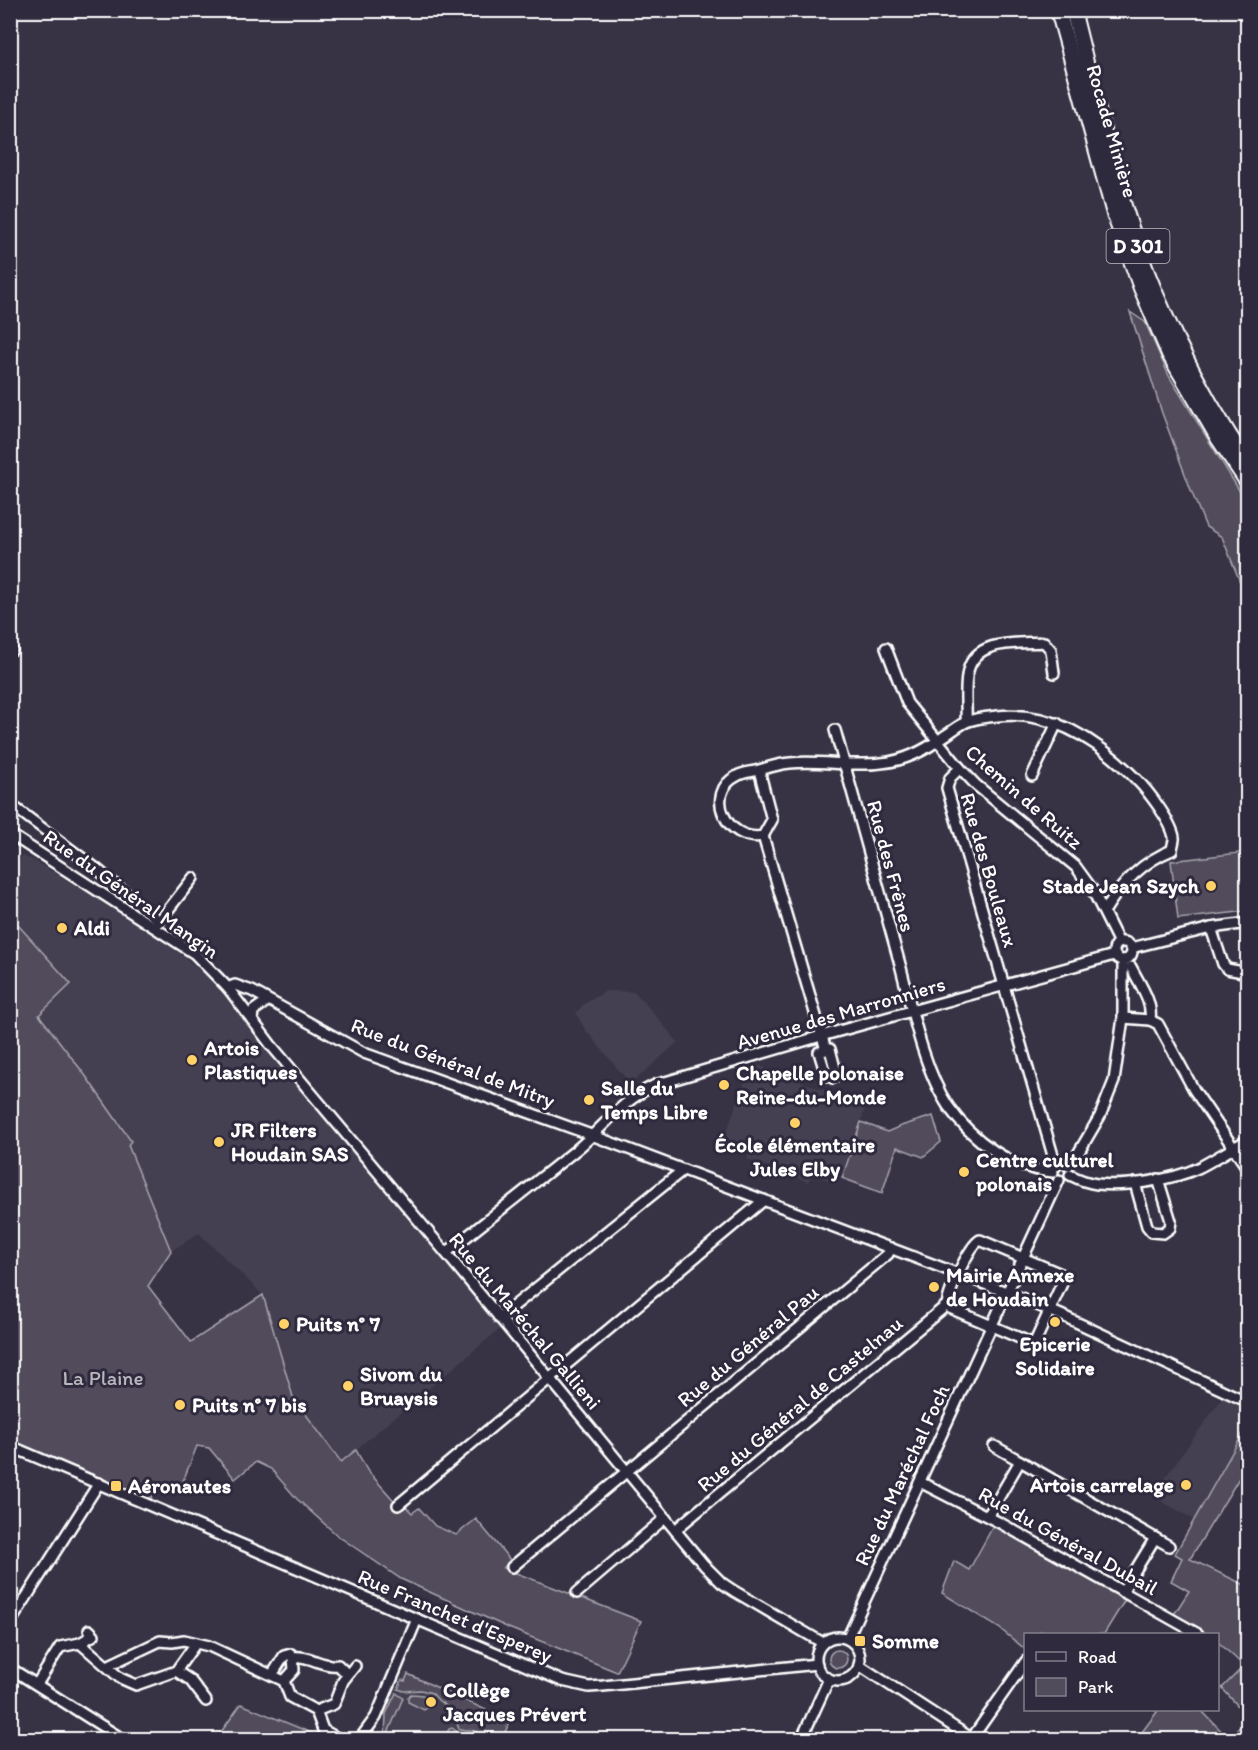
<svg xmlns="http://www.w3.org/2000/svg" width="1258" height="1750" font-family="Itim,sans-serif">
	<rect width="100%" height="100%" fill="#373345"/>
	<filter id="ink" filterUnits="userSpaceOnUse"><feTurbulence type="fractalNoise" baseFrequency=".0167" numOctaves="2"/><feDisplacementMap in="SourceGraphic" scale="12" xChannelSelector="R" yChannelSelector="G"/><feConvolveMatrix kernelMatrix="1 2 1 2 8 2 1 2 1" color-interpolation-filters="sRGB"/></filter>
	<g filter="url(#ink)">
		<!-- built -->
		<g fill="#444051">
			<path d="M22,856L33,860L101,901L175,950L238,1000L396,1193L412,1222L501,1328L341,1462L293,1397L263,1295L199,1233L171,1251L128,1145L85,1075L39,1015L71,984L11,916V863Z"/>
			<path d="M606,991L635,992L678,1042L634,1081L632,1078L628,1081L585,1029L576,1013L584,1004Z"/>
			<path d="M752,1063L866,1106L838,1184L812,1174L808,1182L747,1159L749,1151L723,1141Z"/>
			<path d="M1223,1397L1247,1411V1426L1195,1520L1152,1496Z"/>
			<path d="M405,1672L510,1721L502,1739L385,1740L386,1714Z"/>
		</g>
		<!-- green -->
		<g fill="#514c5c" stroke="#a8a6ae" stroke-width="1.5">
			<path d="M1130,312L1145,322L1169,376L1247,503V599L1222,537L1206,527L1194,498L1162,413Z"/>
			<path d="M1247,852V911L1178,919L1171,861Z"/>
			<path d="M10,916L71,984L39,1015L85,1075L131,1141L128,1145L171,1251L148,1286L191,1342L263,1295L293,1397L341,1462L356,1450L367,1470L398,1505L402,1502L412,1513L419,1508L435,1526L456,1535L476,1519L511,1561L503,1568L641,1621L617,1672L511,1629L401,1579L338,1536L297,1499L271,1469L256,1462L235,1479L209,1448L197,1446L179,1491L158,1481L151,1499L11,1440Z"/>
			<path d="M933,1116L941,1142L923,1157L897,1147L882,1193L842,1178L861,1122L887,1132L901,1126Z"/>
			<path d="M1247,1426V1465L1190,1559L1247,1586V1716L1222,1688L1244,1666L1218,1642V1634H1198L1171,1619L1189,1591L1171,1581L1182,1558L1175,1554Z"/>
			<path d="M996,1521L1128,1595L1104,1634H1047L1041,1631L1039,1634H1026L1025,1649L999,1628L942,1593L954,1561L969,1570Z"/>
			<circle cx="838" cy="1659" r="9"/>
			<path d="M408,1674L510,1721L502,1739H485L476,1731L459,1729L452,1710L439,1701L432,1693L421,1690L404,1691L398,1689L402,1680L405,1681Z"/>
			<path d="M396,1693L403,1698L388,1733L400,1739H385L386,1714Z"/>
			<path d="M411,1694C420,1695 431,1694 431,1705L424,1710L408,1702V1697Z"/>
			<path d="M241,1704L326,1739H216Z"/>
			<path d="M1155,1710H1201L1228,1738L1247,1720V1731L1238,1739L1136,1740L1157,1712Z"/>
			<path d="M452,1728L459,1733L477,1735L481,1739H444L449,1729Z"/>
		</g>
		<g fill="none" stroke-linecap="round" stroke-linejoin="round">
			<defs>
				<g id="minor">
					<path d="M886,648L907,703L960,768L976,785L1076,867L1092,889L1119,943"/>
					<path d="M10,649L12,650"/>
					<path d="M966,722C967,706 964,686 968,671C976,638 1018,644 1044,642L1051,650L1054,673"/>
					<path d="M835,730C857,809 879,889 901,968C912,1010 924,1070 948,1106C971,1139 1012,1170 1053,1172"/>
					<path d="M960,768L950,778L947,788L1056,1166"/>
					<path d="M759,770L772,820L763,836C727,843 703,793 737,776C743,772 752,772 759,770C769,767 779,764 790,763C820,760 851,767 881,763C905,761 924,751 943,737C951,732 958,726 966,722C975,718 987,717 997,716C1052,710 1100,742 1137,780C1148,791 1171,821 1174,837C1175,840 1172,846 1172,850C1142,862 1120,885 1104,912"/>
					<path d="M1032,776L1057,723"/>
					<path d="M10,804L97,869L159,921"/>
					<path d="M10,834L195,954L228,988L271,1045L446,1253L704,1565L722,1583L734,1591L823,1643"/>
					<path d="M763,836L826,1050L819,1052L826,1075L833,1078L836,1072L830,1049L826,1050"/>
					<path d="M157,924L193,878"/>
					<path d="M1211,928L1223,964L1227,969L1243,972L1248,978"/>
					<circle cx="1123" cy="951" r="9"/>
					<path d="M1131,948L1211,928L1248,923"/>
					<path d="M1131,967C1139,983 1153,1001 1150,1020"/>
					<path d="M228,988L235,985L252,991L364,1053L594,1136L1014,1295L1063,1316L1248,1402"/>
					<path d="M1123,1018L1150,1020L1158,1024L1194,1090L1248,1169"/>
					<path d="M252,1020L253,1011L267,1001"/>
					<path d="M1068,1166L1076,1157L1100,1116L1114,1081L1123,1018V960"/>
					<path d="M1070,1175C1078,1179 1088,1183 1097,1184C1125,1187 1173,1180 1198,1168C1214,1160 1232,1148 1248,1140"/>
					<path d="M1135,1183L1147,1226L1152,1232L1163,1233L1170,1228L1171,1221L1158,1179"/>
					<path d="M980,1240L1061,1274L1064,1279L1035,1342L1031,1343L950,1308L947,1305C949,1291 969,1246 980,1240Z"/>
					<path d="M446,1253L576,1150C604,1127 621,1101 655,1085L821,1036L1114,955"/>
					<path d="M499,1318L683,1170"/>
					<path d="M10,1446L562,1681L589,1687L603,1686L817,1664"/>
					<path d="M994,1446L1169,1546"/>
					<path d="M920,1482L1002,1524L1198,1634"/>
					<path d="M398,1505L764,1200"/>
					<path d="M988,1516L1020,1461"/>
					<path d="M676,1531L681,1525L947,1305"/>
					<path d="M512,1567L888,1254L891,1248"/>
					<path d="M1122,1592L1155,1538"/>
					<path d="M577,1593L665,1518"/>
					<path d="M10,1623L99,1483"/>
					<circle cx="838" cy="1659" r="22"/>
					<path d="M847,1639L1059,1180"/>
					<path d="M80,1643L94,1635L89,1630"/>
					<path d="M293,1657C311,1655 320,1667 338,1665L347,1674"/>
					<path d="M859,1665L974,1740"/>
					<path d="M107,1666L160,1641L172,1642L184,1640L209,1646L284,1681L290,1697L316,1711L323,1730L341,1740"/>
					<path d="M10,1668L124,1740"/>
					<path d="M176,1671L190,1680L206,1701"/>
					<path d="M272,1675L284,1656L291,1654L293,1657L294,1670L284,1681"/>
					<path d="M37,1684L60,1647L80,1643L120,1678L136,1685L176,1671L196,1643"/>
					<path d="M316,1711L334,1704L343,1681L355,1666"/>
					<path d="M972,1738L1026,1661"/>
					<path d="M359,1740L376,1717L417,1619"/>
					<path d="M801,1740L829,1679"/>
				</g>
				<g id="highway">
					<path d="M1058,10L1114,214L1141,288L1169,354L1218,438L1248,483"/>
					<path d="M1073,10C1090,77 1105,144 1125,209C1152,298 1196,387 1248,464"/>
					<path d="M1247,1740L1248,1739"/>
				</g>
			</defs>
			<!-- minor casing -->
			<use href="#minor" stroke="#fff" stroke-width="14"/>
			<!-- highway casing -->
			<use href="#highway" stroke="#fff" stroke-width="18"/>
			<!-- minor -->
			<use href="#minor" stroke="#2f2a3d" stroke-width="9"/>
			<!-- highway -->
			<use href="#highway" stroke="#2f2a3d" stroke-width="14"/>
		</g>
	</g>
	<!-- markers -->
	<g fill="#ffd166" stroke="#2f2a3d" stroke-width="2">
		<circle cx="1211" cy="886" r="6"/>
		<circle cx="62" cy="928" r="6"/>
		<circle cx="192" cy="1060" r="6"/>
		<circle cx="724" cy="1085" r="6"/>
		<circle cx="589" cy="1100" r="6"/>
		<circle cx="795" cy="1123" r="6"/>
		<circle cx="219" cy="1142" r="6"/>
		<circle cx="964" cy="1172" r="6"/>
		<circle cx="934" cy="1287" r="6"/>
		<circle cx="1055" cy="1322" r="6"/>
		<circle cx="284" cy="1324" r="6"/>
		<circle cx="348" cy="1386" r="6"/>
		<circle cx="180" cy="1405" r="6"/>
		<circle cx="1186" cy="1485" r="6"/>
		<rect x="110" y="1480" width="12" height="12" rx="3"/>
		<rect x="854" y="1635" width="12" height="12" rx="3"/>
		<circle cx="431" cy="1702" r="6"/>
	</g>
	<g text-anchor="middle" stroke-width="6" stroke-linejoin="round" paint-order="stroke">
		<!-- shield labels -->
		<rect fill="#2f2a3d" stroke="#c1bfc5" stroke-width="1.5" x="1106.5" y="229" width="63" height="34" rx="4.5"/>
		<g font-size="20" font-weight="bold" fill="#fff">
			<text x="1138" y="253">D 301</text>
		</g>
		<!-- street labels -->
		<g font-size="21" fill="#fff" stroke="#2f2a3d">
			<text transform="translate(1112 131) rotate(74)" y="7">Rocade Minière</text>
			<text transform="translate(1024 797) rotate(41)" y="7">Chemin de Ruitz</text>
			<text transform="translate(891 866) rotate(75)" y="7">Rue des Frênes</text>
			<text transform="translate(989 870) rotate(74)" y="7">Rue des Bouleaux</text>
			<text transform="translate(131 894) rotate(35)" y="7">Rue du Général Mangin</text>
			<text transform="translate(841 1013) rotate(-16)" y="7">Avenue des Marronniers</text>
			<text transform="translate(453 1063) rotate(21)" y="7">Rue du Général de Mitry</text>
			<text transform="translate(525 1321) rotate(50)" y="7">Rue du Maréchal Gallieni</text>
			<text transform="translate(748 1346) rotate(-40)" y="7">Rue du Général Pau</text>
			<text transform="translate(800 1404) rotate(-40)" y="7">Rue du Général de Castelnau</text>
			<text transform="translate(902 1475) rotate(-65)" y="7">Rue du Maréchal Foch</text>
			<text transform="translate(1068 1541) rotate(29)" y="7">Rue du Général Dubail</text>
			<text transform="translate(455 1616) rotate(23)" y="7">Rue Franchet d'Esperey</text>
		</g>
		<!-- poi labels -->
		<g font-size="21" font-weight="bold" fill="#fff" stroke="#2f2a3d" text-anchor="start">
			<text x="1199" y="893" text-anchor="end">Stade Jean Szych</text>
			<text x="74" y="935">Aldi</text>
			<text x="204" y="1055">Artois<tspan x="204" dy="24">Plastiques</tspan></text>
			<text x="736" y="1080">Chapelle polonaise<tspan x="736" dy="24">Reine-du-Monde</tspan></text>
			<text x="601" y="1095">Salle du<tspan x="601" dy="24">Temps Libre</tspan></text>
			<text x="231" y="1137">JR Filters<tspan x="231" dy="24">Houdain SAS</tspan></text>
			<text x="795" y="1152" text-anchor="middle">École élémentaire<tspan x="795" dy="24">Jules Elby</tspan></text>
			<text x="976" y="1167">Centre culturel<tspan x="976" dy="24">polonais</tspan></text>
			<text x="946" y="1282">Mairie Annexe<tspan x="946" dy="24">de Houdain</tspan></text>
			<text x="296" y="1331">Puits n° 7</text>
			<text x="1055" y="1351" text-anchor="middle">Epicerie<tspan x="1055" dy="24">Solidaire</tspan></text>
			<text x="360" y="1381">Sivom du<tspan x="360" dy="24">Bruaysis</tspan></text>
			<text x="192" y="1412">Puits n° 7 bis</text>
			<text x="1174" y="1492" text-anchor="end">Artois carrelage</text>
			<text x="128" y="1493">Aéronautes</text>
			<text x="872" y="1648">Somme</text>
			<text x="443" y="1697">Collège<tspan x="443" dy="24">Jacques Prévert</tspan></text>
		</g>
		<!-- park labels -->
		<g font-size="21" fill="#b9b7be" stroke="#2f2a3d">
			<text x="103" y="1385">La Plaine</text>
		</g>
	</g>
	<!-- margin -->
	<rect width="1258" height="1750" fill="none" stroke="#2f2a3d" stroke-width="36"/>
	<rect x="18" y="18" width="1222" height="1714" fill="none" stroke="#fff" stroke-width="2" filter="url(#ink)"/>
	<!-- legend -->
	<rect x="1024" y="1633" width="195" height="78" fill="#2f2a3d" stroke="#827f8b" stroke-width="1.5"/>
	<rect x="1036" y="1652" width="30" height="9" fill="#2f2a3d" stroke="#827f8b" stroke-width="1.5"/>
	<text x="1078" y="1663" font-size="18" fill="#ffffff">Road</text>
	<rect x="1036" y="1678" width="30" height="18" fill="#514c5c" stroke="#827f8b" stroke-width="1.5"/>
	<text x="1078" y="1693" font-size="18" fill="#ffffff">Park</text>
</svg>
